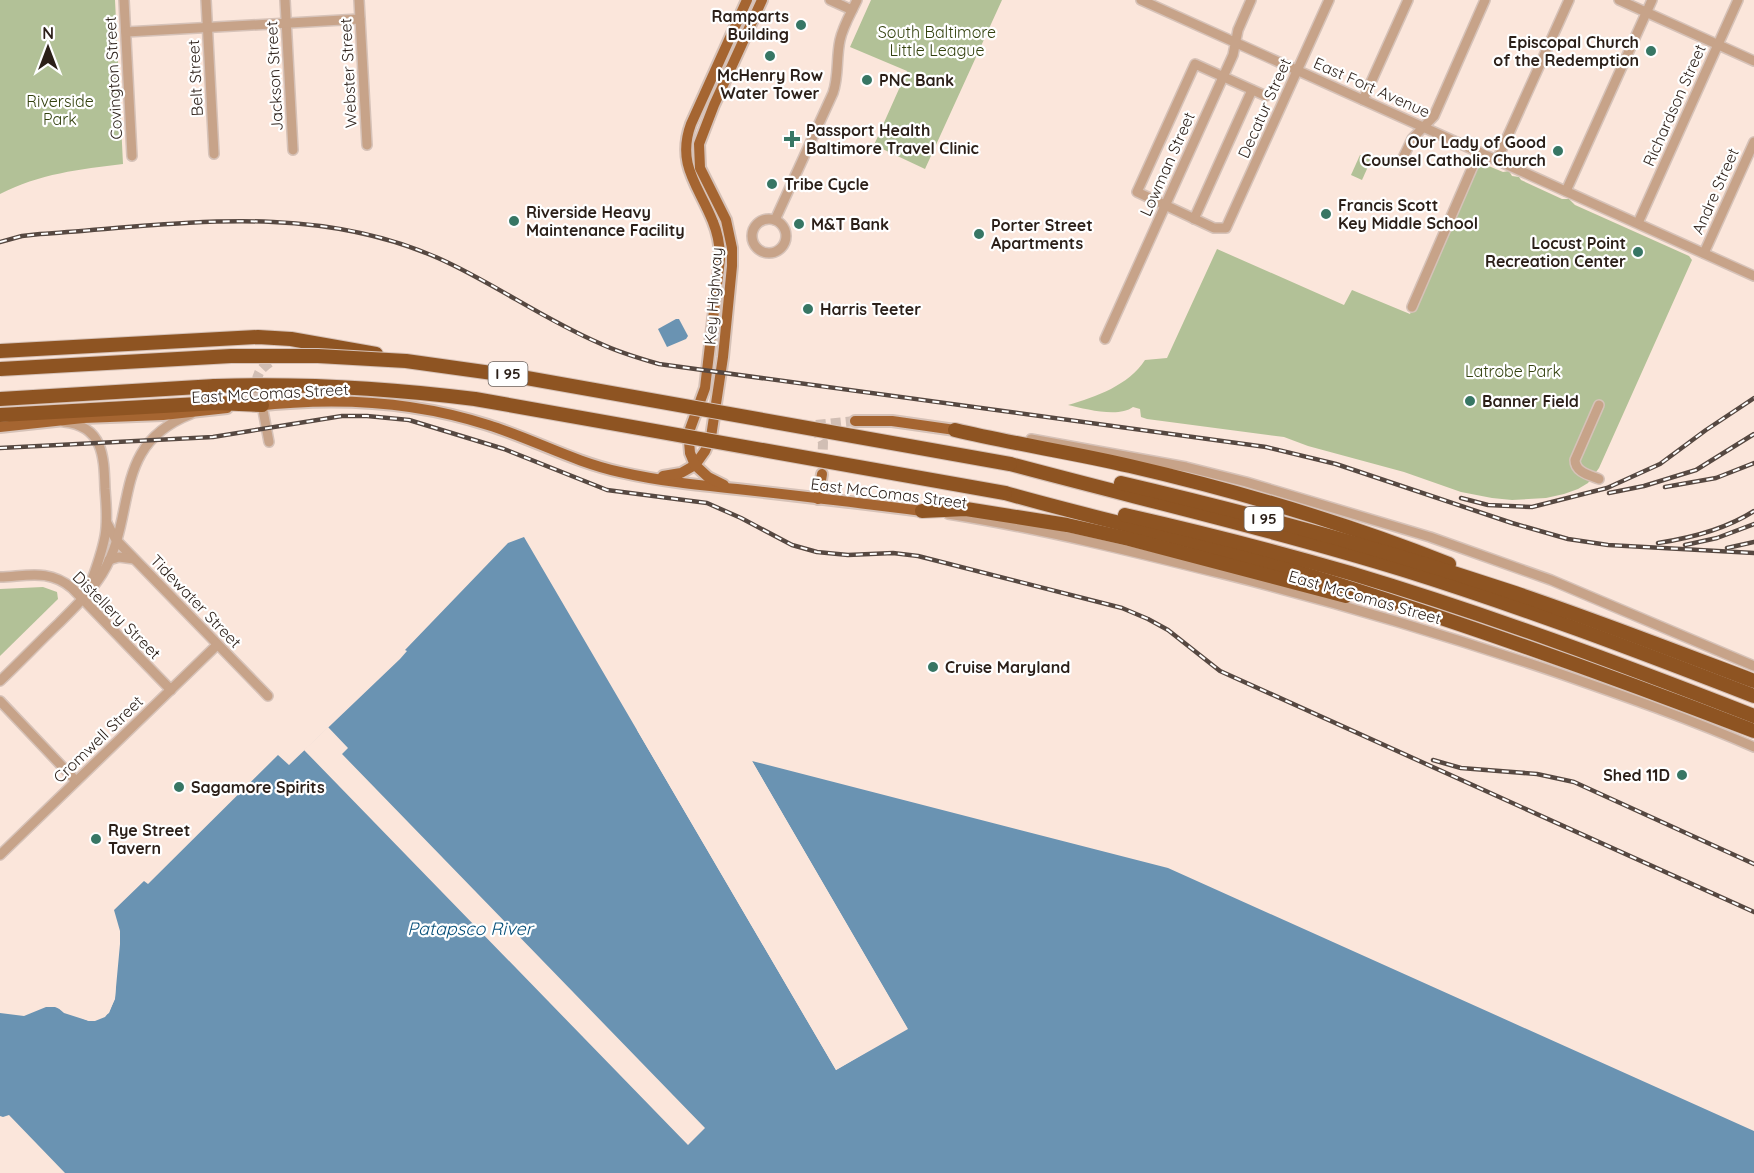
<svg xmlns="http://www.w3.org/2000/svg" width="1754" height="1173" font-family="Quicksand,sans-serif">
	<rect width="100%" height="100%" fill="#fbe6db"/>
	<!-- green -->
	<g fill="#b2c197">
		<path d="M0,0H115L123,164C80,169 39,174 0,194Z"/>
		<path d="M871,0H1002L925,169L874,145L907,71L850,47Z"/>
		<path d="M1360,155L1371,160L1362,180L1351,175Z"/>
		<path d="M1479,162L1503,172L1509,171L1512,176L1519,177L1521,180L1562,199H1569L1575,205L1689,256L1692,260L1599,468L1588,483L1578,489L1564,494L1546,498L1512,500L1492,498L1461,492L1404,472L1308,446L1284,437L1147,419L1141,417L1140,409L1133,407C1119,418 1085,409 1068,405C1096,397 1129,385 1145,360L1167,358L1217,249L1344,305L1352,290L1410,314L1433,265L1450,208L1454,204V198Z"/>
		<path d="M43,587L57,592L58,599L0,656V589Z"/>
	</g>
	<!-- water -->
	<g fill="#6a93b2">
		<path d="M676,319H679L688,336L686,339L667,347L658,329Z"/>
		<path d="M524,537L836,1070L907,1028L752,761L1168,868L1754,1131V1173H65L9,1115L3,1117L0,1116V1013L24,1016L46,1007H55L89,1021L103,1017L109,1013L115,998L120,944V931L114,910L144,881L148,884L278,755L289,765L400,659L407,651L405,650L508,543Z"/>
	</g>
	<!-- pier -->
	<g fill="#fbe6db">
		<path d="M328,727L348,748L342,754L705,1128L688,1145L304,750Z"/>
		<path d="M637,730L641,731L837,1066L904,1028L749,760L752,761L908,1029L836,1070Z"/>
		<path d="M116,981L115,999L109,1012L105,1017L95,1021H89L64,1013L57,1007L42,1006L56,1005L79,1012L89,1018L101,1015L107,1011L112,998L113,982Z"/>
	</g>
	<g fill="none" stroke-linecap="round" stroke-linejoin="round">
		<!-- major-tunnel -->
		<g stroke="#d1beb4" stroke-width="10" stroke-dasharray="10 5" stroke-linecap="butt">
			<path d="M259,397C253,372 260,368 280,356"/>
			<path d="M816,425L855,421"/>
			<path d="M814,427L823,442L822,474"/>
		</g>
		<defs>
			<g id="minor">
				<path d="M124,0L132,156"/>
				<path d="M206,0L214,154"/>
				<path d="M285,0L293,150"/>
				<path d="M359,0L367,145"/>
				<path d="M830,0L852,10"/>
				<path d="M1141,0L1754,276"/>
				<path d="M1619,0L1754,61"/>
				<path d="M126,32L360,19"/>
				<path d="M1266,96L1195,64L1137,192L1214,228H1226L1329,0"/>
				<path d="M1363,100L1408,0"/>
				<path d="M1402,160L1412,139L1434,116L1485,0"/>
				<path d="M1497,160L1569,0"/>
				<path d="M1566,191L1652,0"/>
				<path d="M1194,219L1252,90"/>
				<circle cx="769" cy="236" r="17"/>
				<path d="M775,220L833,93C839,76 836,58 840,40C843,26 851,13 857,0"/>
				<path d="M1638,223L1738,0"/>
				<path d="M1704,253L1754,142"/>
				<path d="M1412,307L1479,152"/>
				<path d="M1105,339L1233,55L1238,30L1251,0"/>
				<path d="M262,405L269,442"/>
				<path d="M64,422C104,426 104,458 105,489C106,504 108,520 105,536C102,552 96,569 90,585"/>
				<path d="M1031,439L1186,467L1246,482L1430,537L1551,580L1754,666"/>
				<path d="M1599,479C1589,475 1575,472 1575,460L1599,405"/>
				<path d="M948,514C1042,529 1135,552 1227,575C1339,603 1449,636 1558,673C1624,696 1690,719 1754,747"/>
				<path d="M107,523L116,540L268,696"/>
				<path d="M109,560L119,557L134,559"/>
				<path d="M0,577C28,576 49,569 72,588L171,690"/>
				<path d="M0,681C20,662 39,642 59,623C74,608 90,593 102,574C139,514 109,446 191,414"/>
				<path d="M0,701L76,781"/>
				<path d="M0,855L217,645"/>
			</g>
			<g id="major">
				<path d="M255,406C332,397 414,401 488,425C533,439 574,462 620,472C659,481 698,485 737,489C799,496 860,503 922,511"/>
				<path d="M855,421H892L955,430"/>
				<path d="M0,427L83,418L163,415L227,408"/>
				<path d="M663,476L681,473L695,465L705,451L711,437L723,357L732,266V248L726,220L700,168L699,144L714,105L762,0"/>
				<path d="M724,485L708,477L695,465L690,453L689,441L690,429L705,388L720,259C720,246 718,234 713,222C699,186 676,165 691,124L747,0"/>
				<path d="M818,499L822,474"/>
			</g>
			<g id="highway">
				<path d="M0,351L258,337L291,339L376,354"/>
				<path d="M0,399L215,386"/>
				<path d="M0,415L217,403L262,405"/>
				<path d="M955,430C1013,444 1071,452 1130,466C1238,491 1346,523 1449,564"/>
				<path d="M1010,464C1141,499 1274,530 1404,570C1522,607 1638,651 1754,696"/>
				<path d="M1121,483C1254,514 1386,550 1515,593C1595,620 1675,651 1754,681"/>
				<path d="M1005,493C1086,516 1169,534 1251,558C1421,608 1588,667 1754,731"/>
				<path d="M922,511L966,509L1067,525L1129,539L1346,596"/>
				<path d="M1125,515C1200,532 1275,551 1350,573C1487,614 1621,664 1754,716"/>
			</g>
		</defs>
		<!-- minor casing -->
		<use href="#minor" stroke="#d6c2b8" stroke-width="12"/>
		<!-- major casing -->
		<use href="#major" stroke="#d6c2b8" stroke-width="14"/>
		<!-- highway casing -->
		<use href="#highway" stroke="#d6c2b8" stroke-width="16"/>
		<!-- minor -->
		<use href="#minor" stroke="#c7a389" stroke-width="9"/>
		<!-- major -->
		<use href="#major" stroke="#a56531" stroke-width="10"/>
		<!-- highway -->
		<use href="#highway" stroke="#8e5422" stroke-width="14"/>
		<defs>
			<g id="rail">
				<path d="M0,242L22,236L40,234C176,225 309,201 438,258C494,283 543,319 599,343C618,352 638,358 659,364L1266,447L1336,464L1512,523L1568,539L1608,545L1754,553"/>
				<path d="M0,448L213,437L342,416H367L409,420L504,449L607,490L707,503L741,518L792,545L817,552L848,555L893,553L918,556L1122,608L1148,619L1168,630L1220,671L1754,912"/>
				<path d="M1665,487L1716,478L1754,463"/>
				<path d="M1609,493L1644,486L1696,470L1754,434"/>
				<path d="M1461,498L1488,505L1532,507L1607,488L1660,464L1706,430L1754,398"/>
				<path d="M1658,543C1691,538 1726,529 1754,511"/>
				<path d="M1685,545L1717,538L1754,524"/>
				<path d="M1727,548L1754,542"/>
				<path d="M1433,760L1461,768L1537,774L1574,782L1754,864"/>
			</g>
		</defs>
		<!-- rail casing -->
		<use href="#rail" stroke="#564841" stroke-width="4.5"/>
		<!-- rail -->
		<use href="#rail" stroke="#fff" stroke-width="2" stroke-dasharray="7" stroke-linecap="butt"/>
		<defs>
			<g id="highway-bridge">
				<path d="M0,369L231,356H318L406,361L521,377L1010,464"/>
				<path d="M215,386C302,383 388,388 475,399L1005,493"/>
			</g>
		</defs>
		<!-- highway-bridge casing -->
		<use href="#highway-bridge" stroke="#d6c2b8" stroke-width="16" stroke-linecap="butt"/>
		<!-- highway-bridge -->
		<use href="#highway-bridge" stroke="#8e5422" stroke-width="14"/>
	</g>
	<!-- markers -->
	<g fill="#377664" stroke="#fff" stroke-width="2">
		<circle cx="801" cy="25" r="6"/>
		<circle cx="1651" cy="51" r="6"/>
		<circle cx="770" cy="56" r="6"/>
		<circle cx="867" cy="80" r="6"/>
		<path d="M789 130h6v6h6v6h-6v6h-6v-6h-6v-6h6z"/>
		<circle cx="1558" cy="151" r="6"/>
		<circle cx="772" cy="184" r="6"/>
		<circle cx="1326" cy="214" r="6"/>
		<circle cx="514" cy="221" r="6"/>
		<circle cx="799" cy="224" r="6"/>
		<circle cx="979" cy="234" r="6"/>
		<circle cx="1638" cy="252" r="6"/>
		<circle cx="808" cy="309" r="6"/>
		<circle cx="1470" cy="401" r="6"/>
		<circle cx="933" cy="667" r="6"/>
		<circle cx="1682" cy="775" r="6"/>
		<circle cx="179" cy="787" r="6"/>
		<circle cx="96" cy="839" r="6"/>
	</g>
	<g text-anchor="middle" stroke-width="4.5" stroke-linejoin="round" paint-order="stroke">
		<!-- shield labels -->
		<g fill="#fff" stroke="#6b625d" stroke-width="1.5">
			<rect x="488.5" y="362" width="39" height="24" rx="4.5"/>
			<rect x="1244.5" y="507" width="39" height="24" rx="4.5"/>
		</g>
		<g font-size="15" font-weight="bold" fill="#2b1f18">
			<text x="508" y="379">I 95</text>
			<text x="1264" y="524">I 95</text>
		</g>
		<!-- poi labels -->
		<g font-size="16" font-weight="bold" fill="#2b1f18" stroke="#fff" text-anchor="start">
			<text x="789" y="22" text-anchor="end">Ramparts<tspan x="789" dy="18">Building</tspan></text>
			<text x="1639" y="48" text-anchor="end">Episcopal Church<tspan x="1639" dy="18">of the Redemption</tspan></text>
			<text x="770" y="81" text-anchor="middle">McHenry Row<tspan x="770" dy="18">Water Tower</tspan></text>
			<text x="879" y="86">PNC Bank</text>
			<text x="806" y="136">Passport Health<tspan x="806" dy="18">Baltimore Travel Clinic</tspan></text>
			<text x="1546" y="148" text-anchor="end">Our Lady of Good<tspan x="1546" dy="18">Counsel Catholic Church</tspan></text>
			<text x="784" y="190">Tribe Cycle</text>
			<text x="1338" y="211">Francis Scott<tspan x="1338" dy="18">Key Middle School</tspan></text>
			<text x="526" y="218">Riverside Heavy<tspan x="526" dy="18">Maintenance Facility</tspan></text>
			<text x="811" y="230">M&amp;T Bank</text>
			<text x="991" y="231">Porter Street<tspan x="991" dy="18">Apartments</tspan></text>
			<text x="1626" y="249" text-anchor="end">Locust Point<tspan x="1626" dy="18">Recreation Center</tspan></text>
			<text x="820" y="315">Harris Teeter</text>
			<text x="1482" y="407">Banner Field</text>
			<text x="945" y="673">Cruise Maryland</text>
			<text x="1670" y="781" text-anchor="end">Shed 11D</text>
			<text x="191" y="793">Sagamore Spirits</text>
			<text x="108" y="836">Rye Street<tspan x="108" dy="18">Tavern</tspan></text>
		</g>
		<!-- park labels -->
		<g font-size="16" fill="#34420f" stroke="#fff">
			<text x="937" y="38">South Baltimore<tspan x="937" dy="18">Little League</tspan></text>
			<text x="60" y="107">Riverside<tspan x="60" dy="18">Park</tspan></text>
			<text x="1513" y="377">Latrobe Park</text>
		</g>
		<!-- street labels -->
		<g font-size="16" fill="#2b1f18" stroke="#fff">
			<text transform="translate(348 73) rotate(-93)" y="6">Webster Street</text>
			<text transform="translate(274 76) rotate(-93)" y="6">Jackson Street</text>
			<text transform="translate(113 78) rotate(-93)" y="6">Covington Street</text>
			<text transform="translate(195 78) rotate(-93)" y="6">Belt Street</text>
			<text transform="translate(1372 87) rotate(24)" y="6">East Fort Avenue</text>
			<text transform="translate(1674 105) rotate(-66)" y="6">Richardson Street</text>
			<text transform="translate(1264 108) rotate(-66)" y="6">Decatur Street</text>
			<text transform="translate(1167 164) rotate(-66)" y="6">Lowman Street</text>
			<text transform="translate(1715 191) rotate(-66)" y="6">Andre Street</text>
			<text transform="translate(713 296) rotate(-86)" y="6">Key Highway</text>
			<text transform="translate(270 393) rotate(-3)" y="6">East McComas Street</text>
			<text transform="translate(889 493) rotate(7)" y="6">East McComas Street</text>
			<text transform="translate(1365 597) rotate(16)" y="6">East McComas Street</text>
			<text transform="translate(196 601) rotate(46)" y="6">Tidewater Street</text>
			<text transform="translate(117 615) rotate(45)" y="6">Distellery Street</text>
			<text transform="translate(98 739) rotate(-44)" y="6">Cromwell Street</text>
		</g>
		<!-- water labels -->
		<g font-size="18" font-style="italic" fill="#064f79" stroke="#fff">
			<text x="470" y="935">Patapsco River</text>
		</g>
	</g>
	<!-- north arrow -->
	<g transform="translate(48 48)" stroke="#ffffff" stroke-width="4.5" paint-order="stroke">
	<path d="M0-4.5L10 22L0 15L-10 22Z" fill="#2b1f18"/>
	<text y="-9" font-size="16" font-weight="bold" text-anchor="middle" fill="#2b1f18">N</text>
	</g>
</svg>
